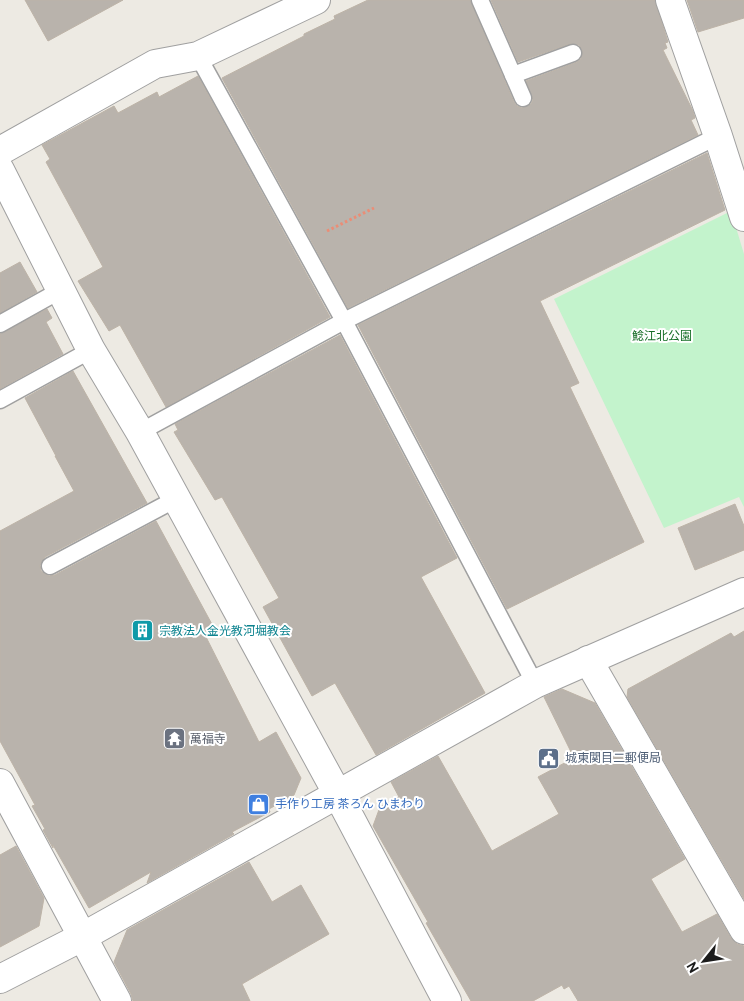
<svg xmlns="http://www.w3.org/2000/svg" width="744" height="1001" font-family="Overpass,'Noto Sans JP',sans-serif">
	<rect width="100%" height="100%" fill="#edeae3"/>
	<!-- park -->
	<path fill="#c3f3cc" d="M731,211L744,254V507L739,497L664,528L554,299Z"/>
	<!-- building -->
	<g fill="#b9b3ac" stroke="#bdb3a7">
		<path d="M25,0H123L48,41Z"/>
		<path d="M368,0H470L514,102L517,106L522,108L531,104L533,100L526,81L577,62L581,59L582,50L579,45L570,44L518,62L491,0H655L668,42L665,43L667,48L663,50L693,111L695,118L691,120L698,135L348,308L222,78L304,36V34L335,19L334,16Z"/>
		<path d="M687,0H744V18L698,32Z"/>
		<path d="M198,76L330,317L166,407L120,325L109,331L78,281L103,267L46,162L50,159L42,145L114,106L118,113L157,92L159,97Z"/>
		<path d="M707,153L725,210L540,301L579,383L570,387L644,542L507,609L358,325Z"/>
		<path d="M20,262L37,292L0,313V273Z"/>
		<path d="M47,309L52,318L46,322L63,354L0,389V334Z"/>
		<path d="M340,335L457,558L421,577L485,693L376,755L335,683L312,696L263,607L279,598L222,497L215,500L174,432L178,430L175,424Z"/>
		<path d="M73,371L147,503L45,557L40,565L41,571L49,576L55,575L156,521L214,628L204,633L259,742L276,732L301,778L294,795L269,809L270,812L232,832L234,834L147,883L151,872L89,908L53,845V848L43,830L45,829L32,806L35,805L0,741V531L74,491L55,456H56L25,398Z"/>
		<path d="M735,504L744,526V550L695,570L678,528Z"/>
		<path d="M744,631V899L627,697L628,689L731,633L734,637Z"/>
		<path d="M562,689L595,703L685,859L651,879L682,932L717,914L731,938L737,944L744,946V1001H578L569,986L564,989L562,985L533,1001H471L426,923L428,922L373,826L380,807L399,797L391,782L438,756L492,851L559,814L538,777L574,758L544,697Z"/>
		<path d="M16,846L44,898L39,926L0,947V855Z"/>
		<path d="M249,862L272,902L301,885L329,934L242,984L250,1001H133L131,994L114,962L127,930Z"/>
	</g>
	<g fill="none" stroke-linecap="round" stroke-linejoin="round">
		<defs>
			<g id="lane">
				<path d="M480,0L513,75L573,53"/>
				<path d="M198,56L344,321L535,684"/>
				<path d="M513,75L523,98"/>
				<path d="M0,324L61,290"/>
				<path d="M0,400L91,350"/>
				<path d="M140,432L344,321L718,136"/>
				<path d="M50,566L176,499"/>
			</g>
			<g id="street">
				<path d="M670,0L718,136L744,217"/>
				<path d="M0,151L155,64L198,56L316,0"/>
				<path d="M0,170L91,350L140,432L337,793L447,1001"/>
				<path d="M588,660L744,930"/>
				<path d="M0,783L117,1001"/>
				<path d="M0,979L82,937L535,684L744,592"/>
			</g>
		</defs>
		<!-- lane casing -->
		<use href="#lane" stroke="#a0a0a0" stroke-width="19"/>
		<!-- street casing -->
		<use href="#street" stroke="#a0a0a0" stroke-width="30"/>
		<!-- path -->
		<path stroke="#eb8d76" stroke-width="3" stroke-dasharray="2.5 2.5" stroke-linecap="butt" d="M327,231L374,208"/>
		<!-- lane -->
		<use href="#lane" stroke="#fff" stroke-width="16"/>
		<!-- street -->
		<use href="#street" stroke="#fff" stroke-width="28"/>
	</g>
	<!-- icons -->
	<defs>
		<symbol id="building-square" viewBox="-11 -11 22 22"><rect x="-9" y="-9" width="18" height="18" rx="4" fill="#0f9aa8" stroke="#fff"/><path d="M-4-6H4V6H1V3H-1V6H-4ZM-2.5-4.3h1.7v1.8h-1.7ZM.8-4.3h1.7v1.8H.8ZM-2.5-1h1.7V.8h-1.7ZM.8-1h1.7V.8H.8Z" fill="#fff"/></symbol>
		<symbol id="temple-square" viewBox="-11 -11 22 22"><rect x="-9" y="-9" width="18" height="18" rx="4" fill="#6b7280" stroke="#fff"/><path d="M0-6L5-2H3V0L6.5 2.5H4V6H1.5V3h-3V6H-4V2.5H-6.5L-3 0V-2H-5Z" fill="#fff"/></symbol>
		<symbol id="civic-square" viewBox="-11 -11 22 22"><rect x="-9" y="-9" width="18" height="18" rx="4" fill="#5c6f8a" stroke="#fff"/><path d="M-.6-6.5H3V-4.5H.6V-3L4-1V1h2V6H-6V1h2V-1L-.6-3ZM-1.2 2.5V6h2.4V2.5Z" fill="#fff"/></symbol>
		<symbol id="shop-square" viewBox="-11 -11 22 22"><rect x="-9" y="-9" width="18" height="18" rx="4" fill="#3f7fe0" stroke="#fff"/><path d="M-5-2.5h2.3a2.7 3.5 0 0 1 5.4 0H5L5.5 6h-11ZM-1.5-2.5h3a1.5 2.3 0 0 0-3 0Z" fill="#fff"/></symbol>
	</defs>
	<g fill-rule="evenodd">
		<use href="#building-square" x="130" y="618" width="25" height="25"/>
		<use href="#temple-square" x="162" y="726" width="25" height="25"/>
		<use href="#civic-square" x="536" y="746" width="25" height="25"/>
		<use href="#shop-square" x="246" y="792" width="25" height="25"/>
	</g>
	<g text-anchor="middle" stroke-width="4" stroke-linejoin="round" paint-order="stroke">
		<!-- park labels -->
		<g font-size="12" fill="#166e26" stroke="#fff">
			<text x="662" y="340">鯰江北公園</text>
		</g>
		<!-- culture labels -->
		<g font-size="12" fill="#0d838f" stroke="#fff" text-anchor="start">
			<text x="159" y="635">宗教法人金光教河堀教会</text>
		</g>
		<!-- worship labels -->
		<g font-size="12" fill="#5b616d" stroke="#fff" text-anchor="start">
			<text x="190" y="743">萬福寺</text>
		</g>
		<!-- service labels -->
		<g font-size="12" fill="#4e5e75" stroke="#fff" text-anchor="start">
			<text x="565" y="762">城東関目二郵便局</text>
		</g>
		<!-- shop labels -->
		<g font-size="12" fill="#366cbe" stroke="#fff" text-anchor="start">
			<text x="275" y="808">手作り工房 茶ろん ひまわり</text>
		</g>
	</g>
	<!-- north arrow -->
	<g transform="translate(704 961) rotate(240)" stroke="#ffffff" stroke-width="4" paint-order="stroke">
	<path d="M0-4L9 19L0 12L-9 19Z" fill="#1c1c1c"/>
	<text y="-8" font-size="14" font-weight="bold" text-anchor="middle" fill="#1c1c1c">N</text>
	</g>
</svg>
